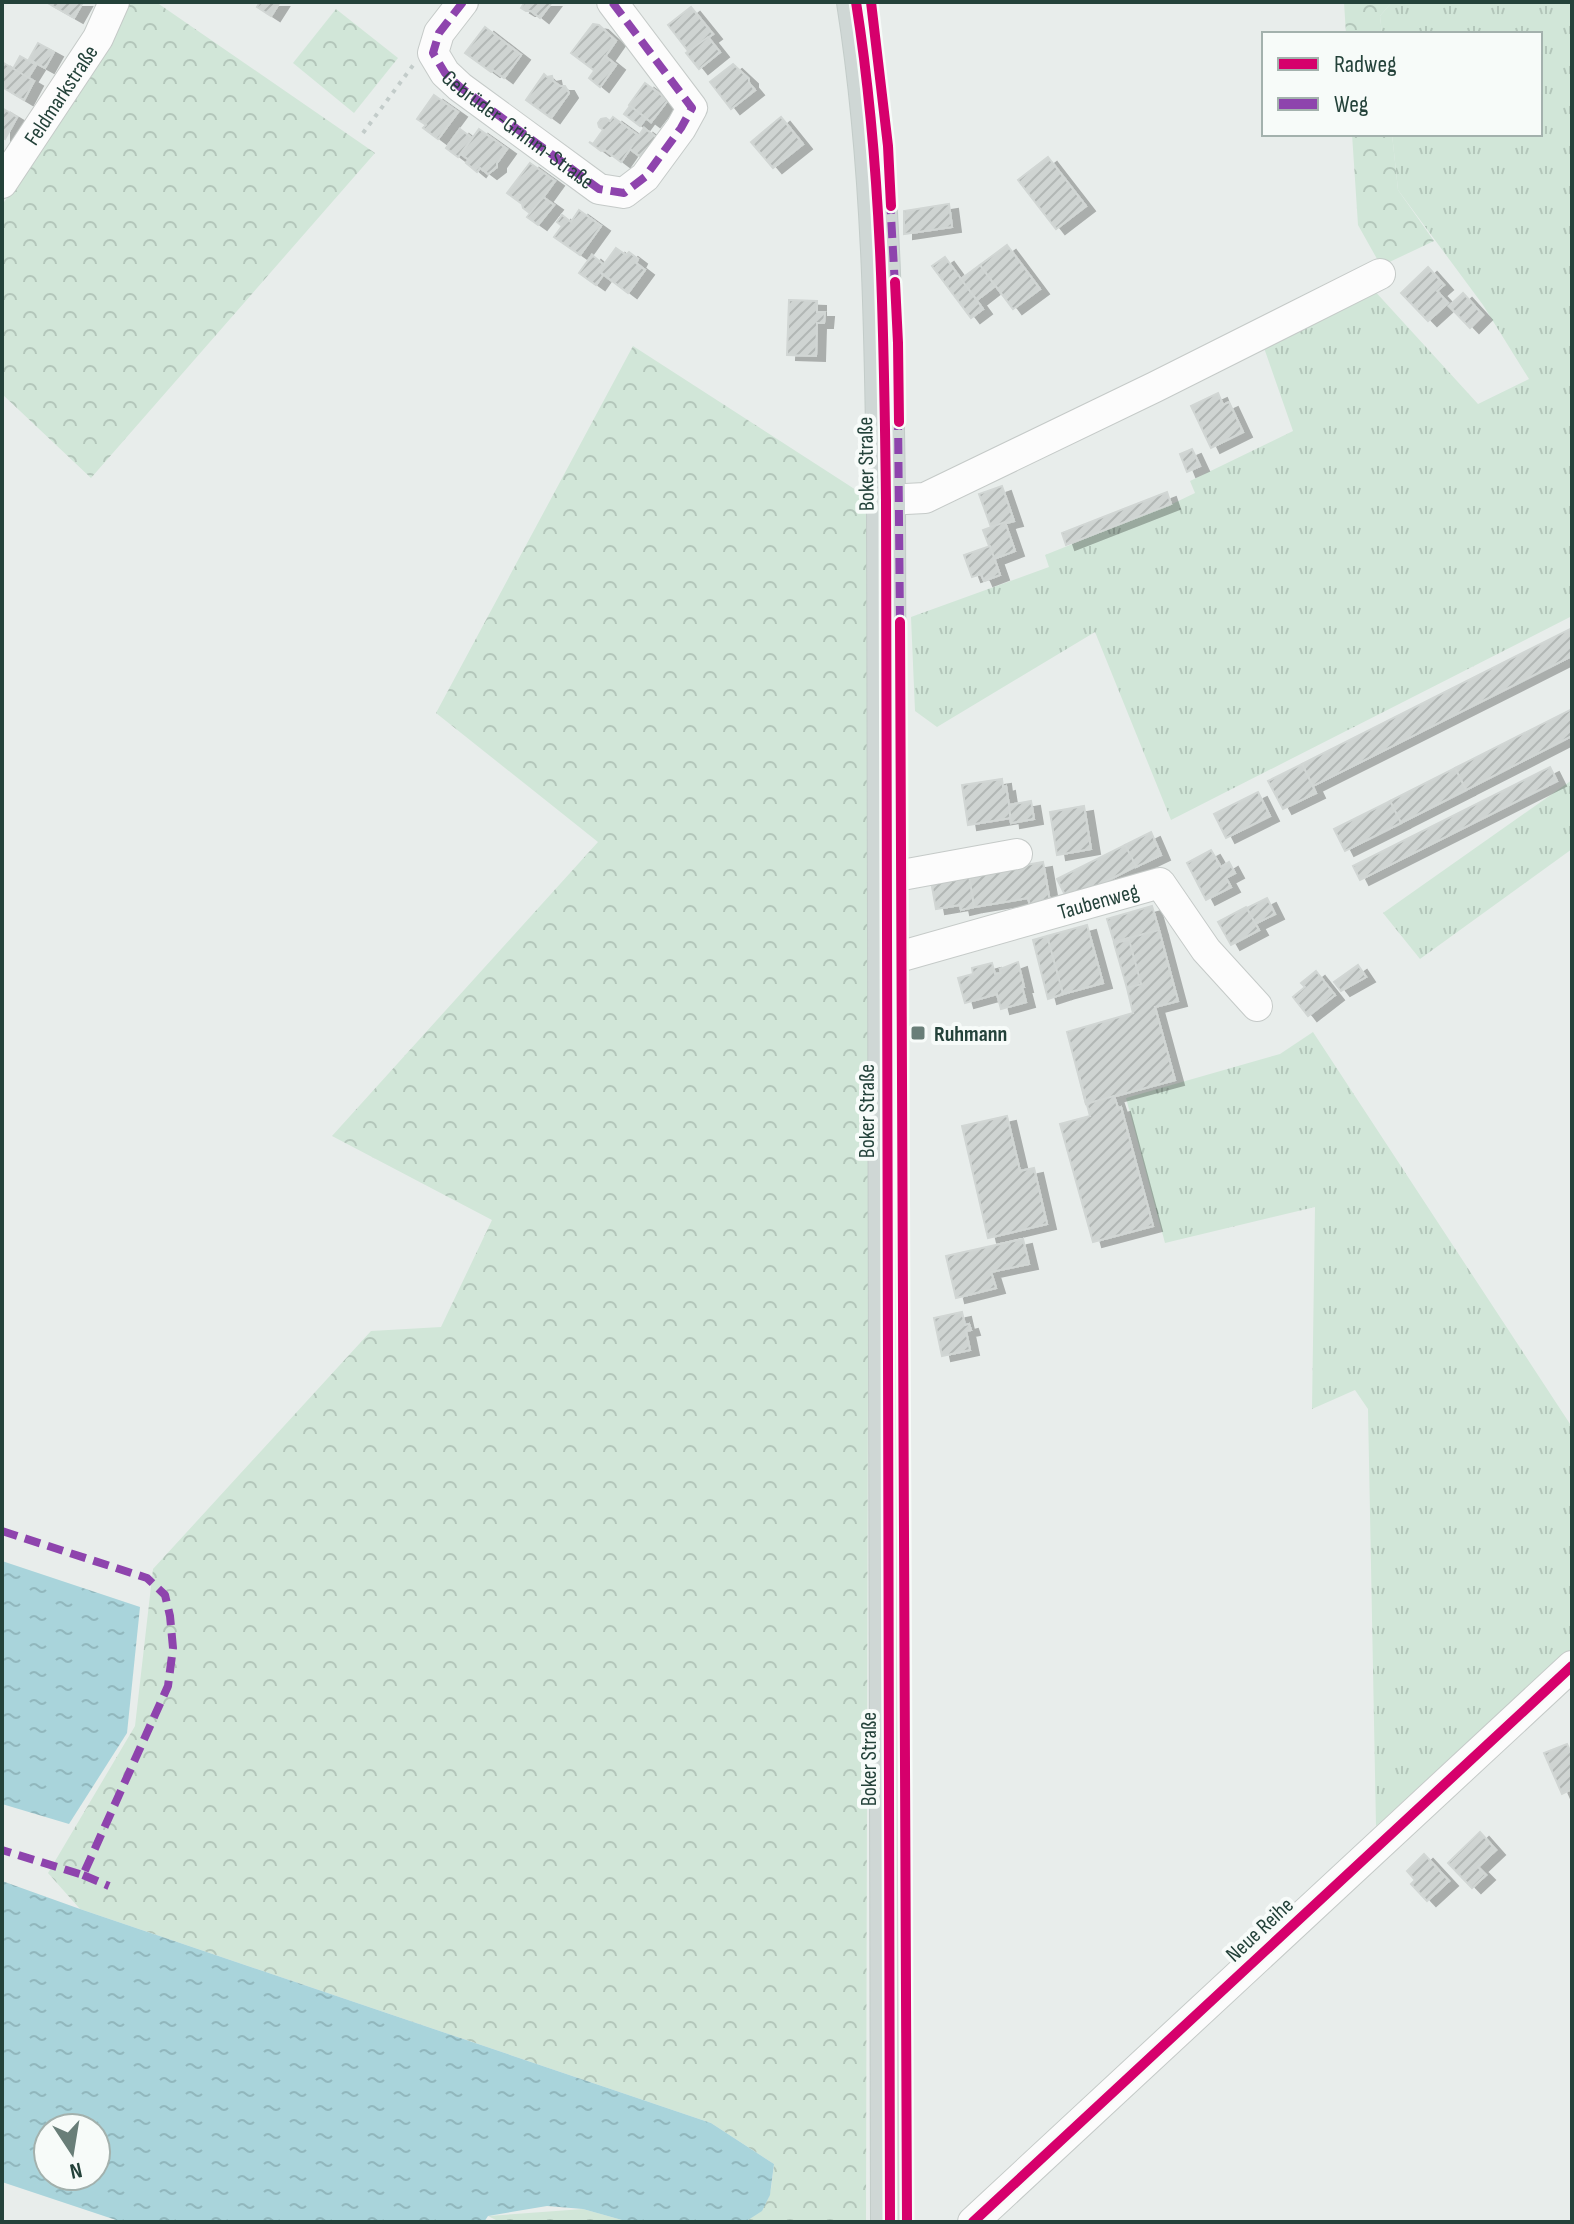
<svg xmlns="http://www.w3.org/2000/svg" width="1574" height="2224" font-family="'Sofia Sans Condensed',sans-serif">
	<defs>
		<pattern id="grass-tufts" width="24" height="20" patternUnits="userSpaceOnUse" patternTransform="scale(2)"><rect width="24" height="20" fill="#d1e6d8"/><path d="M3 7l-1-3M5 7V3M7 7l1-3M15 17l-1-3M17 17v-4M19 17l1-3" fill="none" stroke="#b3c6ba"/></pattern>
		<pattern id="forest-crowns" width="20" height="18" patternUnits="userSpaceOnUse" patternTransform="scale(2)"><rect width="20" height="18" fill="#d1e6d8"/><path d="M2 6a3 3 0 1 1 6 0M12 15a3 3 0 1 1 6 0" fill="none" stroke="#b3c6ba"/></pattern>
		<pattern id="water-ripples" width="26" height="14" patternUnits="userSpaceOnUse" patternTransform="scale(2)"><rect width="26" height="14" fill="#a9d4db"/><path d="M2 4q2-2 4 0t4 0M15 11q2-2 4 0t4 0" fill="none" stroke="#91b7bd"/></pattern>
		<pattern id="building-hatch" width="6" height="6" patternUnits="userSpaceOnUse" patternTransform="scale(2)"><rect width="6" height="6" fill="#cfd4d2"/><path d="M-1 1l2-2M0 6l6-6M5 7l2-2" fill="none" stroke="#b2b7b5"/></pattern>
		<filter id="shadow"><feDropShadow dx="9" dy="5" stdDeviation="0" flood-color="#0004"/></filter>
	</defs>
	<rect width="100%" height="100%" fill="#e8edeb"/>
	<!-- grass -->
	<g fill="url(#grass-tufts)">
		<path d="M1392,2H1572V616L1171,820L1095,632L937,727L915,711L911,617L1049,567L1045,555L1172,504L1195,493L1190,481L1293,431L1263,345L1372,288L1478,404L1529,379L1483,305L1398,190L1392,134H1540V34H1382L1380,16Z"/>
		<path d="M1572,780V849L1420,959L1383,913Z"/>
		<path d="M1313,1032L1572,1427V1648L1376,1826L1368,1409L1355,1390L1312,1409L1315,1207L1165,1243L1126,1098L1280,1054Z"/>
	</g>
	<!-- forest -->
	<g fill="url(#forest-crowns)">
		<path d="M124,2H156L375,153L91,478L2,394V205L67,112Z"/>
		<path d="M1344,2H1392L1380,16L1382,34H1346Z"/>
		<path d="M336,9L398,58L354,113L293,63Z"/>
		<path d="M1352,134H1392L1398,190L1434,241L1381,266L1358,225Z"/>
		<path d="M633,346L870,499L866,2222H745C773,2203 770,2196 774,2164L711,2123L80,1909L48,1873L135,1726L153,1569L371,1331L441,1327L492,1220L332,1136L598,842L436,713Z"/>
		<path d="M583,2209L629,2222H500L488,2216Z"/>
	</g>
	<!-- water -->
	<g fill="url(#water-ripples)" fill-rule="evenodd">
		<path d="M2,1561L140,1607L127,1733L69,1824L2,1804Z"/>
		<path d="M2,1881L80,1909L711,2123L774,2164L770,2195L762,2211L745,2222H629L583,2209L547,2206L488,2216L484,2222H122L2,2182ZM48,2128H96V2176H48Z"/>
	</g>
	<!-- building -->
	<g fill="url(#building-hatch)" stroke="#d1d6d4" stroke-width="2" filter="url(#shadow)">
		<path d="M46,2H83L74,18Z"/>
		<path d="M260,2H280L271,16L257,7Z"/>
		<path d="M525,2H552L540,18L531,11H526L521,8Z"/>
		<path d="M691,7L713,34L689,52L668,25Z"/>
		<path d="M593,24L599,25L616,41L595,71L571,53Z"/>
		<path d="M485,27L521,55L504,78L493,70L491,72L465,53Z"/>
		<path d="M708,37L720,52L699,69L686,53Z"/>
		<path d="M38,43L54,52L45,68L29,59Z"/>
		<path d="M20,56L36,65L28,78L13,69Z"/>
		<path d="M605,56L616,65L600,87L589,78Z"/>
		<path d="M2,62L34,81L24,100L2,87Z"/>
		<path d="M733,64L749,79V83L755,90L731,109L710,82Z"/>
		<path d="M544,74L547,77L552,76L553,81L560,86H565L569,93L551,118L526,100Z"/>
		<path d="M645,83L668,100L651,122L629,105Z"/>
		<path d="M434,95L458,112L438,139L423,128L426,125L417,119Z"/>
		<path d="M630,106L646,118L640,126L624,114Z"/>
		<path d="M2,108L17,117L5,139L2,137Z"/>
		<path d="M613,117L639,136L621,162L605,150L601,151L589,142L593,144L603,130L599,127L598,123L601,119L606,118L610,121Z"/>
		<path d="M781,117L803,144L773,168L751,142Z"/>
		<path d="M644,128L660,140L645,160L630,149Z"/>
		<path d="M460,129L472,138L458,157L446,148Z"/>
		<path d="M479,129L507,149L497,163V167L488,174L480,168L477,172L466,163L469,160L461,154Z"/>
		<path d="M1048,157L1086,206L1056,229L1018,180Z"/>
		<path d="M530,163L555,181L531,214L523,208L522,204L507,193Z"/>
		<path d="M543,197L554,205L538,225L527,217Z"/>
		<path d="M949,204L952,227L904,234V211Z"/>
		<path d="M579,210L601,226L580,255L554,237L562,226L557,222L562,215L571,222Z"/>
		<path d="M1007,245L1040,289L1013,309L980,265Z"/>
		<path d="M616,248L626,255L629,252L638,259L636,263L645,270L628,293L599,271Z"/>
		<path d="M592,255L604,265L599,271L603,275L596,285L579,273Z"/>
		<path d="M945,257L983,309L971,318L932,266Z"/>
		<path d="M980,265L995,286L977,300L961,279Z"/>
		<path d="M1428,267L1444,285L1437,291L1448,303L1428,321L1401,293Z"/>
		<path d="M1463,293L1483,315L1470,328L1449,306Z"/>
		<path d="M789,300L817,301V312H825L824,323H817L816,356L787,355Z"/>
		<path d="M1218,393L1223,405L1229,402L1243,432L1211,448L1191,406Z"/>
		<path d="M1192,449L1200,466L1187,472L1180,454Z"/>
		<path d="M1002,486L1014,521L991,527L979,494Z"/>
		<path d="M1167,492L1171,504L1066,545L1062,533Z"/>
		<path d="M1005,522L1015,551L994,559L983,530Z"/>
		<path d="M990,546L1000,575L984,581L981,574L972,577L964,555Z"/>
		<path d="M1572,628V656L1313,786L1302,764Z"/>
		<path d="M1572,709V736L1466,790L1455,768Z"/>
		<path d="M1302,764L1316,793L1283,809L1268,781Z"/>
		<path d="M1550,767L1557,781L1360,880L1353,866Z"/>
		<path d="M1455,768L1466,790L1401,823L1390,801Z"/>
		<path d="M1002,779L1003,787L1006,786L1011,818L968,825L962,785Z"/>
		<path d="M1258,792L1270,816L1226,838L1214,814Z"/>
		<path d="M1031,801L1034,819L1011,823L1009,805Z"/>
		<path d="M1390,801L1401,823L1345,851L1334,829Z"/>
		<path d="M1084,806L1091,849L1057,855L1050,812Z"/>
		<path d="M1151,832L1161,855L1136,867L1125,845Z"/>
		<path d="M1125,845L1136,866L1068,901L1057,879Z"/>
		<path d="M1211,850L1221,867L1229,862L1235,873L1226,878L1231,887L1206,900L1187,863Z"/>
		<path d="M1043,862L1050,902L1030,905L1028,898L974,907L969,875Z"/>
		<path d="M969,875L974,907L961,910L960,905L936,909L931,881Z"/>
		<path d="M1267,898L1275,914L1255,924L1247,908Z"/>
		<path d="M1152,906L1159,930L1114,942L1107,919Z"/>
		<path d="M1246,907L1259,930L1231,945L1218,922Z"/>
		<path d="M1087,925L1103,983L1063,994L1047,936Z"/>
		<path d="M1159,930L1178,1001L1155,1007L1175,1080L1086,1104L1067,1032L1133,1013L1127,988L1141,984L1129,940L1114,942Z"/>
		<path d="M1047,936L1063,994L1048,999L1033,940Z"/>
		<path d="M1129,940L1141,984L1127,988L1114,943Z"/>
		<path d="M1018,962L1024,987H1022L1026,1002L1001,1009L997,994L965,1003L958,978L973,974L972,968L992,963L995,974L1001,973L1000,969Z"/>
		<path d="M1358,965L1366,977L1341,991L1334,982Z"/>
		<path d="M1316,971L1335,995L1308,1016L1293,997L1305,987L1301,983Z"/>
		<path d="M1079,1075L1086,1104L1114,1096L1118,1108L1121,1107L1153,1226L1093,1242L1060,1124L1090,1116Z"/>
		<path d="M1007,1116L1020,1171L1034,1168L1047,1224L988,1238L962,1126Z"/>
		<path d="M1023,1239L1029,1264L991,1272L996,1288L956,1298L946,1256Z"/>
		<path d="M962,1312L965,1325L969,1324L971,1330L966,1331L970,1350L942,1356L934,1318Z"/>
		<path d="M1567,1744L1572,1755V1789L1562,1794L1544,1753Z"/>
		<path d="M1480,1832L1496,1850L1478,1867L1486,1875L1472,1888L1448,1863Z"/>
		<path d="M1424,1854L1449,1881L1427,1901L1411,1884L1415,1880L1407,1871Z"/>
	</g>
	<g fill="none" stroke-linecap="round" stroke-linejoin="round">
		<defs>
			<g id="minor">
				<path id="s1" d="M463,2L439,33L433,53L445,73L460,87L599,189L624,193L645,177L681,128L692,108L612,2"/>
				<path id="s2" d="M2,183L98,38L114,2"/>
				<path d="M886,500L925,498L1155,387L1380,274"/>
				<path d="M886,875H902L1017,854"/>
				<path id="s3" d="M886,959L902,956L1160,883L1206,950L1257,1006"/>
				<path d="M973,2222L1572,1666"/>
			</g>
			<path id="major" d="M856,2C882,166 884,334 886,500L890,2222"/>
		</defs>
		<!-- minor casing -->
		<use href="#minor" stroke="#c5cac8" stroke-width="32"/>
		<!-- major casing -->
		<use href="#major" stroke="#c3ccc9" stroke-width="40"/>
		<!-- path -->
		<path stroke="#c3ccca" stroke-width="4" stroke-dasharray="4 6" stroke-linecap="butt" d="M363,133L414,64"/>
		<!-- minor -->
		<use href="#minor" stroke="#fcfcfc" stroke-width="30"/>
		<!-- major -->
		<use href="#major" stroke="#cfd7d5" stroke-width="38"/>
		<!-- quiet -->
		<g stroke="#8e44ad" stroke-width="8" stroke-dasharray="16 8" stroke-linecap="butt">
			<path d="M463,2L439,33L433,53L445,73L460,87L599,189L624,193L645,177L681,128L692,108L612,2"/>
			<path d="M890,198L895,286"/>
			<path d="M898,414L900,626"/>
			<path d="M2,1531L147,1578L165,1595L170,1616L173,1648L168,1686L83,1875L2,1850"/>
			<path d="M83,1875L109,1886"/>
		</g>
		<defs>
			<g id="cycleway">
				<path d="M856,2C882,166 884,334 886,500L890,2222"/>
				<path d="M871,2L888,146L891,206"/>
				<path d="M895,282L898,343L899,422"/>
				<path d="M900,622L907,2222"/>
				<path d="M973,2222L1572,1666"/>
			</g>
		</defs>
		<!-- cycleway casing -->
		<use href="#cycleway" stroke="#f7fbf9" stroke-width="15"/>
		<!-- cycleway -->
		<use href="#cycleway" stroke="#d6006c" stroke-width="10"/>
	</g>
	<!-- markers -->
	<rect fill="#697e78" stroke="#f7fbf9" stroke-width="3" x="910" y="1025" width="16" height="16" rx="4"/>
	<g text-anchor="middle" stroke-width="8" stroke-linejoin="round" paint-order="stroke">
		<!-- street labels -->
		<g font-size="22" fill="#24423a" stroke="#f7fbf9">
			<text dy="8" stroke="none"><textPath href="#s2" startOffset="106">Feldmarkstraße</textPath></text>
			<text dy="8" stroke="none"><textPath href="#s1" startOffset="176">Gebrüder-Grimm-Straße</textPath></text>
			<text transform="translate(865 464) rotate(-91)" y="8">Boker Straße</text>
			<text dy="8" stroke="none"><textPath href="#s3" startOffset="220">Taubenweg</textPath></text>
			<text transform="translate(866 1111) rotate(-90)" y="8">Boker Straße</text>
			<text transform="translate(868 1759) rotate(-90)" y="8">Boker Straße</text>
			<text transform="translate(1259 1929) rotate(-43)" y="8">Neue Reihe</text>
		</g>
		<!-- poi labels -->
		<g font-size="22" font-weight="bold" fill="#24423a" stroke="#f7fbf9" text-anchor="start">
			<text x="934" y="1041">Ruhmann</text>
		</g>
	</g>
	<!-- border -->
	<rect width="1574" height="2224" fill="none" stroke="#24423a" stroke-width="8"/>
	<!-- legend -->
	<rect x="1262" y="32" width="280" height="104" fill="#f7fbf9" stroke="#a3b1ad" stroke-width="2"/>
	<rect x="1278" y="58" width="40" height="12" fill="#d6006c" stroke="#a3b1ad" stroke-width="2"/>
	<text x="1334" y="72" font-size="24" fill="#24423a">Radweg</text>
	<rect x="1278" y="98" width="40" height="12" fill="#8e44ad" stroke="#a3b1ad" stroke-width="2"/>
	<text x="1334" y="112" font-size="24" fill="#24423a">Weg</text>
	<!-- north arrow -->
	<g transform="translate(72 2152) rotate(168)"><circle r="38" fill="#f7fbf9" stroke="#a3b1ad" stroke-width="2"/>
	<path d="M0-6L14 30L0 20L-14 30Z" fill="#697e78"/>
	<text y="-12" font-size="22" font-weight="bold" text-anchor="middle" fill="#24423a">N</text>
	</g>
</svg>
